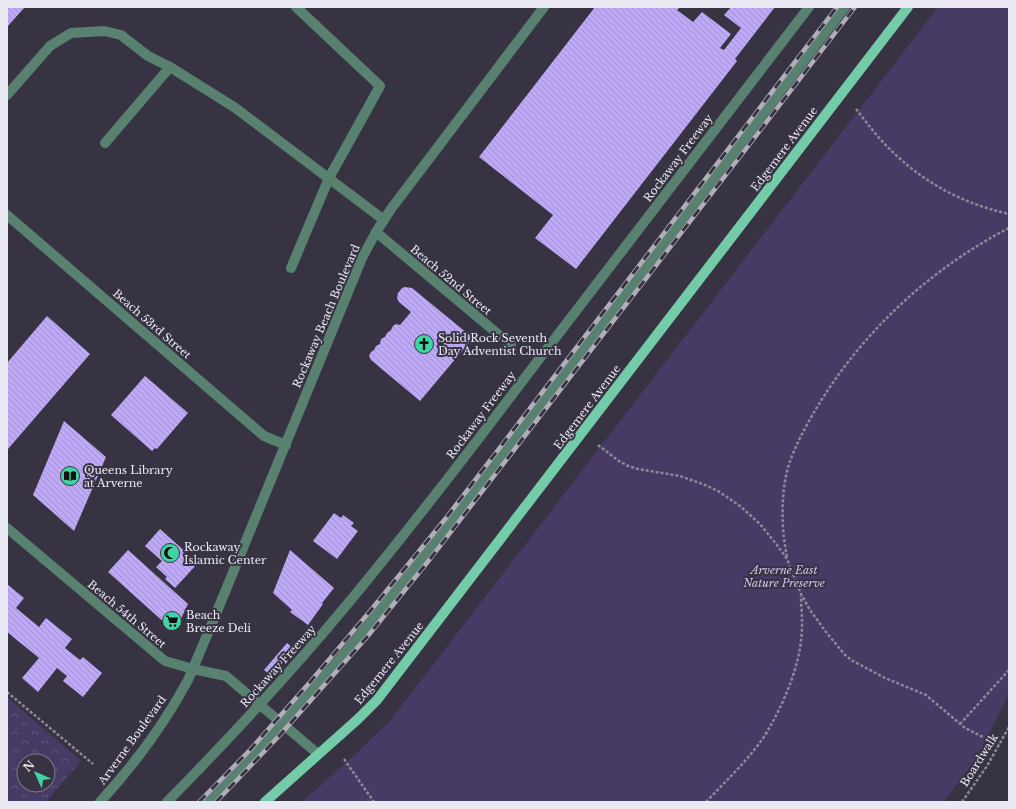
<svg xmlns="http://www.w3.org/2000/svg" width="1016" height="809" font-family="'Libre Baskerville',serif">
	<defs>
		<pattern id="forest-crowns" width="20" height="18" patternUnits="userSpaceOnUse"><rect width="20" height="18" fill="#473a65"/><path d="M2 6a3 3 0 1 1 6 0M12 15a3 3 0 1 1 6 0" fill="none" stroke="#62567c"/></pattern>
		<pattern id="building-back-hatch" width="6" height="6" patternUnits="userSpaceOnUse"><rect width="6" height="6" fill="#bfa7fa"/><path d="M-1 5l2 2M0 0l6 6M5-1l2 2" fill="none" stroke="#a18fce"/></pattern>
	</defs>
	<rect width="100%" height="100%" fill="#373343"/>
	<!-- green -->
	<path fill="#473a65" d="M938,7H1009V694L978,756L944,802H302L352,757L389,722Z"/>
	<!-- forest -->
	<path fill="url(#forest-crowns)" fill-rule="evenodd" d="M7,697L81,761L46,802H7ZM24,761H48V785H24Z"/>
	<!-- building -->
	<g fill="url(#building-back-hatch)">
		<path d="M7,7H25L7,27Z"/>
		<path d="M595,7H680L677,10L693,22L702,12L731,34L720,48L724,50L741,28L724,15L731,7H775L735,59L737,61L576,269L535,238L553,215L479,157Z"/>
		<path d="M405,287L412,288L473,338L420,401L371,360L369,356L371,352L374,350L376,346L380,344L381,339L385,337L387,333L391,330L393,326L396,324L400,325L411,312L399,302L397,298L398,293L402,288Z"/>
		<path d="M47,316L90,354L8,449L7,448V363Z"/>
		<path d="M145,376L188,413L157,449L155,448L152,451L111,415Z"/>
		<path d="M64,421L106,457L74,531L33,495Z"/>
		<path d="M334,513L341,518L343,515L354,523L351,526L358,531L337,559L313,541Z"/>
		<path d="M160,529L198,563L175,588L165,579L167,577L156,567L162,561L145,546Z"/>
		<path d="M128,550L188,604L178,625H167L108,572Z"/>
		<path d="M290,550L334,588L322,603L323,604L308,625L290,612L292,610L273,593Z"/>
		<path d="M7,584L24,598L16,608L39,627L46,618L72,639L65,648L80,660L83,657L102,673L83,697L63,681L67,676L57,668L38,692L22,678L39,658L7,632Z"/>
		<path d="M287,643L294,649L271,676L264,670Z"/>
	</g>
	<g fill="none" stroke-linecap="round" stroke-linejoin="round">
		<!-- path -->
		<g stroke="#8d8a97" stroke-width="2.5" stroke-dasharray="3 2" stroke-linecap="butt">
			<path d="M856,109C864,119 872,130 881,140C917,179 957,202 1009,214"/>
			<path d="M598,445L619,461L628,466L638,469L680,476L705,485L718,491L740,506L760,524L777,545L787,559L801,594L810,610L826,632L845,655L853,661L885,678L926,695L965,728L999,745"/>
			<path d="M787,557C782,532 781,507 785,481C789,457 801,435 813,414C859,335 928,270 1009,228"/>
			<path d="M7,692L93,764"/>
			<path d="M960,724L1009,670"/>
			<path d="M344,759L374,802"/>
			<path d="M706,802C725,782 745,763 761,741C765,736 768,730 771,725C788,694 803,657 802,621C802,613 801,604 801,596"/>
			<path d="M962,802L987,766L1009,727"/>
		</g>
		<!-- minor -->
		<g stroke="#58816f" stroke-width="10">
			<path d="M7,95L50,46L71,33L104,31L121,35L148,56L170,67L234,107L384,220"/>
			<path d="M105,143L170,67"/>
			<path d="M7,215L264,436L286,445"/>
			<path d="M376,232L511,345"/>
			<path d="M291,268L329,178L380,86L296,7"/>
			<path d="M7,528L165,661L193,669L226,676L318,754"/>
			<path d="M100,802C133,766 165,723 188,680C196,662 203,644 211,626L362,258L376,232L391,209L544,7"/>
			<path d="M167,802C231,737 292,671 350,601C417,520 480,437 543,354C632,238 720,123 809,7"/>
			<path d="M208,802C252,756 296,710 338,661C372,621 405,579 438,538L845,7"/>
		</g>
		<!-- major -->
		<path stroke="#73cba8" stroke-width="10" d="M265,802L358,719L377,700L908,7"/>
		<defs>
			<g id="rail">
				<path d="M199,802L249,751L311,681L371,610L446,518L837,7"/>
				<path d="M216,802L279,736L367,637L430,559L855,7"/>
			</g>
		</defs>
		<!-- rail casing -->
		<use href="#rail" stroke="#b1aeba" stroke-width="4.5"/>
		<!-- rail -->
		<use href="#rail" stroke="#373343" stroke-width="3" stroke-dasharray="9" stroke-linecap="butt"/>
	</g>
	<!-- icons -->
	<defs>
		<symbol id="church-disc" viewBox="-11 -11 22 22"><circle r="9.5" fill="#40d4a2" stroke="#373343"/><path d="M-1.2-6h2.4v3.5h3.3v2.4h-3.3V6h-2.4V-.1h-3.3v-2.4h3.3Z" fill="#111"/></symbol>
		<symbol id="library-disc" viewBox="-11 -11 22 22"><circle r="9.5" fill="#40d4a2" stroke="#373343"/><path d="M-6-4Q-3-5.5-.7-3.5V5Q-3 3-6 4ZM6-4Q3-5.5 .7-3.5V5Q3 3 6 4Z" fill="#111"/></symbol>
		<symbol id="mosque-disc" viewBox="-11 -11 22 22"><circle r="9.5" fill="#40d4a2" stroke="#373343"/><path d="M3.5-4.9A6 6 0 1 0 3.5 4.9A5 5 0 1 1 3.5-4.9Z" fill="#111"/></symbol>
		<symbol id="supermarket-disc" viewBox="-11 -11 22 22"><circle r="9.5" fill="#40d4a2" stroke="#373343"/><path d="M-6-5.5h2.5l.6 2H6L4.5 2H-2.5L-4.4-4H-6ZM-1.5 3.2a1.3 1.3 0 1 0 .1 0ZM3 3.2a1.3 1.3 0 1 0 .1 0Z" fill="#111"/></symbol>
	</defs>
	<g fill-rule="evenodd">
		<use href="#church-disc" x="413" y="333" width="22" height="22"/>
		<use href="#library-disc" x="59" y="465" width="22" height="22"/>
		<use href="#mosque-disc" x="159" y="542" width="22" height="22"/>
		<use href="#supermarket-disc" x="161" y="610" width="22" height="22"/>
	</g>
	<g text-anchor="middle" stroke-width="4" stroke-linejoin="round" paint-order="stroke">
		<!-- street labels -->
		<g font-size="11" fill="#eae8f2" stroke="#373343">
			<text transform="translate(784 149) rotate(-53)" y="4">Edgemere Avenue</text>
			<text transform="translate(678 158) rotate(-53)" y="4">Rockaway Freeway</text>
			<text transform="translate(451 280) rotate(40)" y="4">Beach 52nd Street</text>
			<text transform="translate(326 316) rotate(-67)" y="4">Rockaway Beach Boulevard</text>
			<text transform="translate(152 324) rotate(41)" y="4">Beach 53rd Street</text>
			<text transform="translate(587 407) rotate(-53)" y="4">Edgemere Avenue</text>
			<text transform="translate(481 415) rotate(-53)" y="4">Rockaway Freeway</text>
			<text transform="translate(127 614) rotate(40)" y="4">Beach 54th Street</text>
			<text transform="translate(389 663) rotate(-51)" y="4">Edgemere Avenue</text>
			<text transform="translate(278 666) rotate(-48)" y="4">Rockaway Freeway</text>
			<text transform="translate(132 740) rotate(-54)" y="4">Arverne Boulevard</text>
			<text transform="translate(979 760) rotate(-58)" y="4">Boardwalk</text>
		</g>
		<!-- poi labels -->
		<g font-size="11" fill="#eae8f2" stroke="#373343" text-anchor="start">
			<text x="438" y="342">Solid Rock Seventh<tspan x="438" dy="13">Day Adventist Church</tspan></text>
			<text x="84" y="474">Queens Library<tspan x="84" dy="13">at Arverne</tspan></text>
			<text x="184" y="551">Rockaway<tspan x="184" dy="13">Islamic Center</tspan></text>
			<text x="186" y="619">Beach<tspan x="186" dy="13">Breeze Deli</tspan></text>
		</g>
		<!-- park labels -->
		<g font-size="11" font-style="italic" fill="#d0c5ef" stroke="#373343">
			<text x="784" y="574">Arverne East<tspan x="784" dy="13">Nature Preserve</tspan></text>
		</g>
	</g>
	<!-- border -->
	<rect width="1016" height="809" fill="none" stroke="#eae8f2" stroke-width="16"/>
	<!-- north arrow -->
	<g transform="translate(36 773) rotate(315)"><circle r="19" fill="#373343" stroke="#7f7b89"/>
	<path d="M0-3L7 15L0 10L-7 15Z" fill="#40d4a2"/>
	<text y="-6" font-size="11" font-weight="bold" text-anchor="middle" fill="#eae8f2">N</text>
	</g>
</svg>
